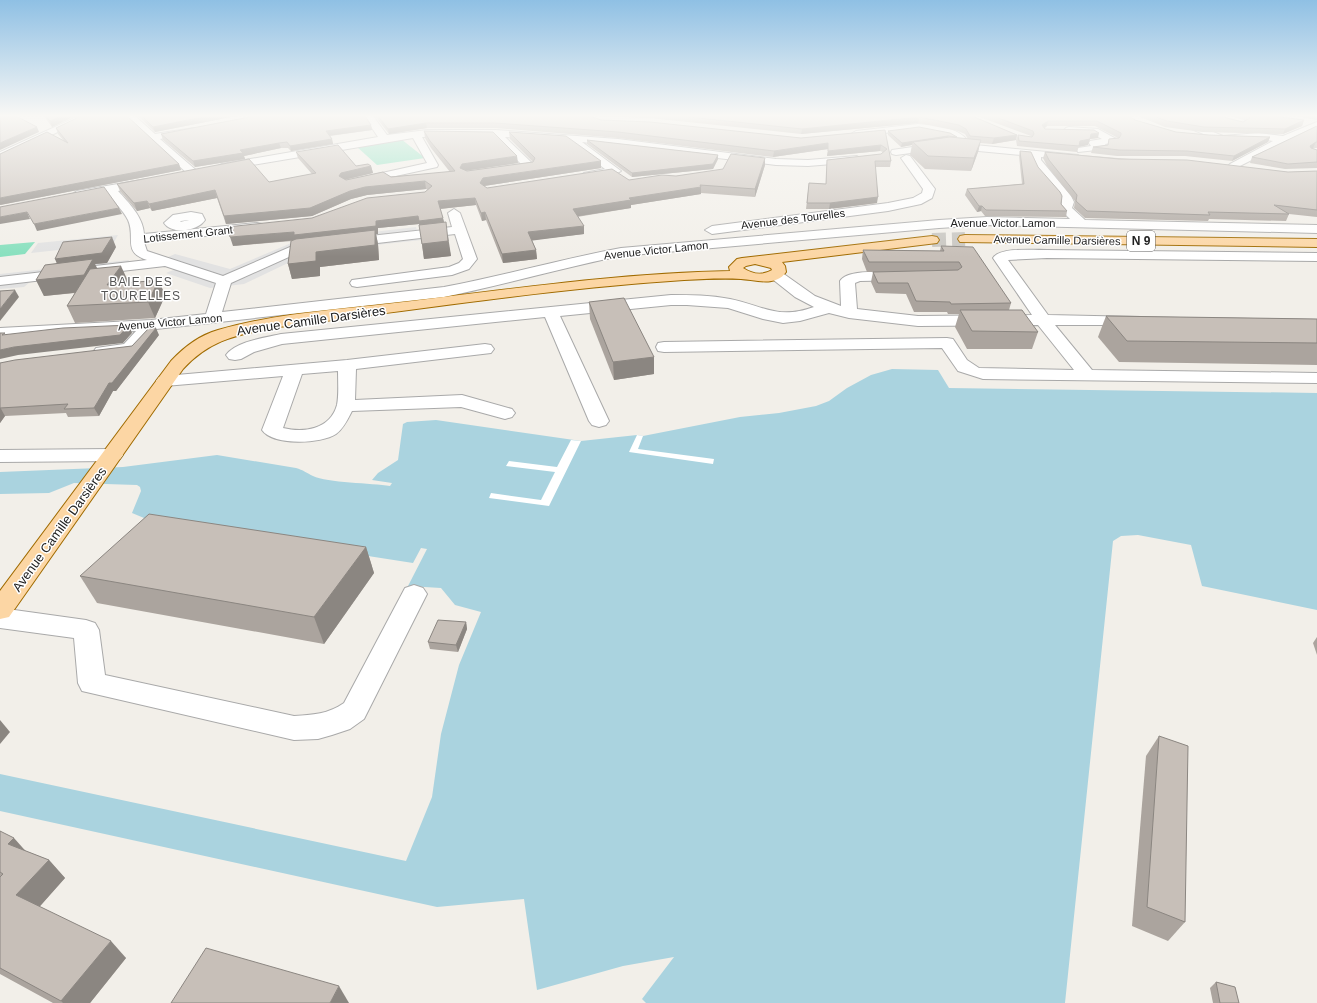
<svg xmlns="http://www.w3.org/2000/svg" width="1317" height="1003" font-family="Helvetica,sans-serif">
	<rect width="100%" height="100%" fill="#f2efe9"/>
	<!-- pitch -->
	<g fill="#88e0be">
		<path d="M401,139L425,158L377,165L356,146Z"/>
		<path d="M35,242L25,254L0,257V245Z"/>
	</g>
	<!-- parking -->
	<g fill="#e2e2e2">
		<path d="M416,227L417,231L447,228L449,237L311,252L244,284L210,288L166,273L186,265L168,257L175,254L230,269L296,241Z"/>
		<path d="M118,235L113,244L31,253L38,243Z"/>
		<path d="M129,260L124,270L31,281L24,287L0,289V274Z"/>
	</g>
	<!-- water -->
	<path fill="#aad3df" d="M892,369L938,370L949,388L1317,393V610L1202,586L1191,545L1138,535L1121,536L1113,541L1065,1003H646L642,999L674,957L623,966L537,990L524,899L437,907L0,811V774L406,861L432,797L441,734L459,665L481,612L455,605L441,588L408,586L427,549L421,548L413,563L201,530H173L132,513L141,491L140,487L137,485L74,483L49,493L0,494V472L123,467L217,455L296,468C303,470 307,473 313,476C327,483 372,483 390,486L392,483L372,480L378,473L398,460L403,424L407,422L436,420L581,441L637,435L643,436L740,417L779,413L816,406L829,401L847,388L871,375Z"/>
	<!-- pier -->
	<g fill="#fff">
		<path d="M637,435L643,436L638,449L714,459L713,464L629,452Z"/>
		<path d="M571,440L581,441L549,506L489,498L491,493L541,500L555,472L506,466L509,461L557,467Z"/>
	</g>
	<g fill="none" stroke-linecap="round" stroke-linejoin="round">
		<!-- major-tunnel -->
		<path stroke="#c8c6c1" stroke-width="14" stroke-dasharray="14 6" stroke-linecap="butt" d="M932,240L965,239"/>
		<defs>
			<g id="minor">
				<path d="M79,116H92L0,159V152Z"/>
				<path d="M125,116H135L155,134L194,128L196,130L194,132L160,139L197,171L199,173L197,175H189Z"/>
				<path d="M364,116H373L387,135L427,130H496L618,139L776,159L808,160L857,156L862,159L857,162L808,166L776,165L582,142L621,171L615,174L588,178L584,177L582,175L584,173L605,169L567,140L505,137L535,166C529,172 505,175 499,169L501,167L521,164L494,136L422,137L438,165L437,167L359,184L355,183L353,181L355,179L427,163L413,138L222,170L216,167L222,164L378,137Z"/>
				<path d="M1161,116H1174L1223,136L1259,133L1283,136L1317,122V128L1289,141L1234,169L1230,168L1228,166L1230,164L1273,141L1259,139L1220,141Z"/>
				<path d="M918,124C934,125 958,127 968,141L965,144L1078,155L1079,157L1078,159L1074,160L1041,157V160L1071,196L1074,202L1072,208L1085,220L1317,225V233L987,225L939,228L621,256C561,268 503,285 444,297L156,329L135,352L102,357L96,356L93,352L96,348L124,344L136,331L0,338V328L151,320L206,314L216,283L165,266L0,285V277L147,260C122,252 136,238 128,220C123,210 114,202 107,193L77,199L71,195L77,191L147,179L151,180L153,182L151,184L118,191C129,203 143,217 144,234L257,223L262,224L264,227L257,231L144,242L147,251L223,276L297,244L452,227L448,213L454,209L460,213L477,259L469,269L452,275L357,287L352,286L350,283L352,280L449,267L459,263L463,259L455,234L300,252L231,283L222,312L444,287C503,276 562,259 621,248L939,220L987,217L1070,219L1060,209L1062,202L1060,197C1052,188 1030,167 1031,156L947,148L896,155L892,154L891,152L892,150L947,142L959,143C943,121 880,134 856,137L851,134L856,131Z"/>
				<path d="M1069,127L1098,129L1118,140L1117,142L1105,144L1107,147L1106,149L1078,152L1077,150L1078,148L1091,146L1089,143L1090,141L1102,139L1093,134L1066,132L1064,130L1066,128Z"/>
				<path d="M906,155L910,156L935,189L932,198L921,204L888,211L712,234L705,230L712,226L888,203L913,198L922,193L923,189L901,158Z"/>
				<path d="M191,212L202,214L205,220C198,231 172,235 164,223L173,215ZM189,220L180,222L181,221Z"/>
				<path d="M1047,250L1317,253V261L1047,258L1008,260L1048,315L1140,317L1142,320L1140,323L1134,325H1055L1092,370L1317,373V383L983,379L958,371L942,348L664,352L658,351L656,347L658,343L664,342L947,338L953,339L967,360L979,368L1074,370L1038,325L918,326L849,318L829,313L800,321L783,323L763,319L728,308L687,305H671L560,316L609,421L606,425L599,427L592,425L589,421L545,317L282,344L254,352L241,359L235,360L229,359L226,355C236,341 265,338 281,334L671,295C691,295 710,295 730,299C764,306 777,320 814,307L795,297L771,278L769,275L771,272H781L815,296L841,306L840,281C848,268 887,273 902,273L907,274L909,277L907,280L860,281L855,283L857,309L918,316L1032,315L993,258C1000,247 1034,250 1047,250Z"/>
				<path d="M485,344L491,345L494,349L491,353L356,369L355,400L462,395L512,409L515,413L512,417L505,419L461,407L352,411C348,419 343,429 336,434C321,444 273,446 262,430L283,376L165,386L159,385L156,381L159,377L165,376L347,360ZM338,371C338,382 339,395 337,405C330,430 303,433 283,428L302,374Z"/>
				<path d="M113,449L120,451L123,455L120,459L113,461L0,462V450Z"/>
				<path d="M414,585L423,588L427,594L364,719L350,729L332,735L318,739L294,740L82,691L78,683L74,638L0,628V608L86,620L95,623L99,630L105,675L294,716C313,715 328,714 344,703L405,588Z"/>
			</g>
			<g id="major">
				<path d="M965,235L1317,239V247L960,242L958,239L960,236Z"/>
				<path d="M932,236L937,237L939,240L937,243L782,262L785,266L786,272C776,287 756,280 741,279C722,278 702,279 684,280C546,289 408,311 271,328C234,336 210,340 183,369L9,617L0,619V591L171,361C183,348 200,335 218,330C280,312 348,309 412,301C518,288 624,273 730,271L729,267L737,259L742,258ZM755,264L771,268L772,270C762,276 752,274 743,268L746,266Z"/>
			</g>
		</defs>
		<!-- minor casing -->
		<use href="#minor" stroke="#a9a9a9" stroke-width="2"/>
		<!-- major casing -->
		<use href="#major" stroke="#a06b00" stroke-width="2"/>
		<!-- minor -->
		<use href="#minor" fill="#fff" fill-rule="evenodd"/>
		<!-- major -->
		<use href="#major" fill="#fcd6a4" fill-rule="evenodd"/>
	</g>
	<!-- wall -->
	<g fill="#aba49e">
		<path d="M44,116H75L52,127Z"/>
		<path d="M138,116H236L155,132Z"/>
		<path d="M375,116H590L601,120L801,138L885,130L891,161L890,167H875L877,203L829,209H806L809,183L826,184L827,160L881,154L883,152L880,151L827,156L828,149L773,157L618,138L496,128H427L389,134Z"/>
		<path d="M591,116H972L1017,135L1016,140L992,144L980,143L978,152L971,171L925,169L910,155L912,145L901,147L888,135V131L957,137V138L968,139L965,134L958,131L918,123L801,134L650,118Z"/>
		<path d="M977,116H1129L1135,120L1176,132L1209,135L1270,137L1268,142L1232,161L1185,156H1117L1091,153L1093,147L1108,145L1109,139L1118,138L1095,126H1047L1045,128V129L1098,138L1090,139L1088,145L1079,146L1077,152L1017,146L1016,140L1018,135L1032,137L1031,136Z"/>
		<path d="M1138,116H1219L1243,122L1245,121L1244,120L1230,116H1273L1304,120L1302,126L1283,134L1202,132L1165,127Z"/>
		<path d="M1295,116H1317V120Z"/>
		<path d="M371,125L372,130L330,136L332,139L333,144L291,151L288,148H281L244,156L245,159L195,167L163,140L161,134Z"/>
		<path d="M1317,126V148H1313L1317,150V168L1285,169L1250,163L1252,157Z"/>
		<path d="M56,128L179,164L181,170L0,205L64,141L58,134Z"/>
		<path d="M424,131L518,163L465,171H467L533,162L510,139L509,132L601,161V168L484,186L487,188L629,180L676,176L765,165L755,197L701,193V194L631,205V208L577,217L584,234L532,240L536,250L537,259L503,263L486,220L482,221L476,205L440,209L444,222L451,256L424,259L419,224L378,228V234H376L378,244L379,260L320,267V276L292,279L288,264L292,241L233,246L312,218L425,192L428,190L426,189L367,195L351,199L312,216L226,224L217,198L152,211L150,208L137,211L120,191L117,184L269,182L312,174L298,158L296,152L356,166H371L373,173L345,180H346L450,172L431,148L425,138Z"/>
		<path d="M587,140L718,155V159L713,169L632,177L587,144Z"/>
		<path d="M1020,151L1038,167L1061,204L1067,211L1066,217L985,216L981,211L977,212L965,195L967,189L1022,184L1019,156Z"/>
		<path d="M1045,152L1288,172L1317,171V217L1289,214L1286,221L1209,219L1208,221L1085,218L1074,208L1075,201L1047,166L1043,158Z"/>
		<path d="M941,246L1011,303L1009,310L1038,332L1032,349H967L955,327L959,314H948L947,312H914L906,294L876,293L871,282L873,272H867L862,259L863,250L940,251Z"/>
		<path d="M116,247L107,263L95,264L97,268L128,281L127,283L159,280L165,296L155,318L75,323L67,306L75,293L44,296L36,280L57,263Z"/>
		<path d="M589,302L654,357V374L614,380L590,319Z"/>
		<path d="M1106,316L1317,319V365L1119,362L1098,337Z"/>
		<path d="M159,335L116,391H113L99,416L68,417L66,413L5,416L0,423V363L132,346Z"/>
		<path d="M366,547L374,573L324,644L97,603L80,576Z"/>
		<path d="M466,622L467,629L458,652L430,649L428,642Z"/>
		<path d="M1317,637V655L1313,643Z"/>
		<path d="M1159,736L1185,922L1168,941L1132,926L1146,756Z"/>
		<path d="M0,831L26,851L49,860L65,878L39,907L126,958L90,1003H53L0,974Z"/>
		<path d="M1216,982L1239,1003H1213L1210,988Z"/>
	</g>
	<!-- shaded-wall -->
	<g fill="#8b8681">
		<path d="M61,116H75L52,127L50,121Z"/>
		<path d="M208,116H236L155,132L153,127Z"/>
		<path d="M919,117L918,123L801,134L802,129Z"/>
		<path d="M1304,120L1302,126L1283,134L1285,129Z"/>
		<path d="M1048,121L1047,126L1041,130L1042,125Z"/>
		<path d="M426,123L427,128L389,134L388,129Z"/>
		<path d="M371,125L372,130L327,136L326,131Z"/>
		<path d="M37,127L39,132L0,150V143Z"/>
		<path d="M1099,133L1098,138L1090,139L1088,145L1079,147L1080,141L1091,134Z"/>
		<path d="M1017,135L1016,140L992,144L994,138Z"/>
		<path d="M948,136L947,141L913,142L912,145L901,147L902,143Z"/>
		<path d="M1270,137L1268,142L1232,161L1234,156Z"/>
		<path d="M332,139L333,144L291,151L290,146Z"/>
		<path d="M981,140L978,152L971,171L974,158Z"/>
		<path d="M1316,142L1313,148L1308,152L1310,146Z"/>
		<path d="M279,143L281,148L244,156L245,159L195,167L193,161L240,150Z"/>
		<path d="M828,143V149L773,157L774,151Z"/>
		<path d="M881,145L880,151L827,156L828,151Z"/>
		<path d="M718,155V159L713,169L632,177V173Z"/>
		<path d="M517,156L518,163L463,171L460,168L462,164Z"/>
		<path d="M765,158V165L755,197V189Z"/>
		<path d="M601,161V168L484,186L480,183L483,178Z"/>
		<path d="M179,164L181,170L0,205V198Z"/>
		<path d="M371,166L373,173L343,180L339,176L341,173Z"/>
		<path d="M425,181L426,189L367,195L351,199L312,216L226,224L224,216L350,191L365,187Z"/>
		<path d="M701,187V194L631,205V208L573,217V209L629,198Z"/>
		<path d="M215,190L217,198L152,211L149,204Z"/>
		<path d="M878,197L877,203L829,209L830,203Z"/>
		<path d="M475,198L476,205L439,209L438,201Z"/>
		<path d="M147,201L150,208L137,211L134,203Z"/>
		<path d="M979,206H982L981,211L977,212Z"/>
		<path d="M119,208L122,214L37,231L34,224Z"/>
		<path d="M27,212L30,219L0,224V217Z"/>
		<path d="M485,212L486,220L482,221L481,213Z"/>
		<path d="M418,216L443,218L445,226L420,229L419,224L378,228V234H376L378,244L379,260L320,267V276L292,279L288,264L296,240L233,246L230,237Z"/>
		<path d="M584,226V234L529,241L528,232Z"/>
		<path d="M448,236L451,256L424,259L422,244Z"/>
		<path d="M112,237L116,247L107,263L95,264L100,275L91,291L44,296L36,280L59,269L55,259Z"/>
		<path d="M536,250L537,259L503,263L502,254Z"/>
		<path d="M121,266L128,281L114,301L107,285Z"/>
		<path d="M159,280L165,296L155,318L148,302Z"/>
		<path d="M15,290L19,297L0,321V309Z"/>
		<path d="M129,325L132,333L123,343L18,355L0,359V350L14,347Z"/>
		<path d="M156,328L159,335L116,391H113L99,416L94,408L109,383Z"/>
		<path d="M654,357V374L614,380L613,362Z"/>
		<path d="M0,407L5,416L0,423Z"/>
		<path d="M366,547L374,573L324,644L314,617Z"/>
		<path d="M466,622L467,629L458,652L456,645Z"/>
		<path d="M0,720L10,732L0,744Z"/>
		<path d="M14,838L30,856L8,844Z"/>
		<path d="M49,860L65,878L34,913L16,895Z"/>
		<path d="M111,941L126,958L90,1003H63L61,1001Z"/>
		<path d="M339,986L349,1003H330Z"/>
	</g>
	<!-- building -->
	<g fill="#c7bfb8" stroke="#8b8681">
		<path d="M0,116H16L37,127L0,143Z"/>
		<path d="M46,116H61L50,121Z"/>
		<path d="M81,116H127L179,164L0,198V154L47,132L68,143L56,128Z"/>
		<path d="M142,116H208L153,127Z"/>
		<path d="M255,116H365L371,125L326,131L332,139L290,146L287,142L279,143L240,150L243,153L193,161L161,134Z"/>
		<path d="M378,116H590L601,120L650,122L801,138L885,130L891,161H875L878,197L830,203H807L809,183L826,184L827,160L881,154L887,149L881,145L828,151V143L774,151L618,132L495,123H426L388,129Z"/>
		<path d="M680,116H972L1017,135L994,138L970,136L966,129L959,125L919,117L802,129Z"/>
		<path d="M993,116H1129L1135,120L1176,132L1209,135L1270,137L1234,156L1187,151L1119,150L1093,147L1108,145L1109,139L1119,138L1121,135V133L1097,121H1048L1042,125L1045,129L1094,130L1099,133L1091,134L1090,139L1080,141L1079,146L1019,141L1018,135L1032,137L1034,134L1033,131Z"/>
		<path d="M1154,116H1219L1243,122L1250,118L1248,116H1273L1304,120L1285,129L1204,127L1167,121Z"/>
		<path d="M1317,126V142H1316L1310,146L1311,148L1317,150V162L1288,164L1252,157Z"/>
		<path d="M919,127L950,133L957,137L948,136L902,143L888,131Z"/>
		<path d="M424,131L493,132L517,156L462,164L460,168L467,171L533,162L535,158L509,132L566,136L601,161L483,178L480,183L487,188L612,169L629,180L662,175L676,176L723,169L731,154L765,158L755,189L700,185L701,187L629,198L631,200L573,209L584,226L528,232L536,250L502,254L485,212L481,213L475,198L438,201L443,218L419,221L418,216L376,221V226L294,235V232L230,237L227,227L312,218L367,198L425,192L432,186L425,181L365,187L350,191L310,208L224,216L215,190L149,204L147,201L134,203L117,184L249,159L269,182L316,173L296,152L338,145L356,166L368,164L371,166L341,173L339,176L346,180L383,172L391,177L455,171L430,141Z"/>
		<path d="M950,137L981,140L974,158L928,156L913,142Z"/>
		<path d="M587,140L718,155L713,164L632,173Z"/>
		<path d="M1020,151L1031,152L1038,167L1060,192L1062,196L1061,204L1067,211L986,210L982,206H979L967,189L1024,184Z"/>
		<path d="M1045,152L1119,159L1187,160L1288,172L1317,171V210L1274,205L1289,214L1208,212L1210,215L1087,211L1076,201L1077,195L1049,160Z"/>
		<path d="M104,187L119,208L34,224L27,212L0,217V207Z"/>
		<path d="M446,222L448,241L422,244L419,225Z"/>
		<path d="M375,230V245L316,252V261L288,264L291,241L296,239Z"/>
		<path d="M112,237L102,253L55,259L63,242Z"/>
		<path d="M941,246L973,247L1011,303L951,304L950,302L916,301L908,283H878L873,272L958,270L962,267L959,262H869L863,250L944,251Z"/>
		<path d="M93,259L84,275L36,280L45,265Z"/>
		<path d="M121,266L107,285L159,280L148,302L67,306L90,269Z"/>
		<path d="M15,290L0,309V291Z"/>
		<path d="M624,298L654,357L613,362L589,302Z"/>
		<path d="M960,310H1022L1038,332L972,331Z"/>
		<path d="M1106,316L1317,319V343L1127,341Z"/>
		<path d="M129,325L120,335L14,347L0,350V333H5L2,335L63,328Z"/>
		<path d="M149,328H156L112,383H109L94,408L64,409L68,404L0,408V363L15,360L132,346Z"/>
		<path d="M149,514L366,547L314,617L80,576Z"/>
		<path d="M438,620L466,622L456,645L428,642Z"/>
		<path d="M1159,736L1188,746L1185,922L1147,907Z"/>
		<path d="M0,831L14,838L8,844L49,860L16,895L111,941L61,1001L0,968V877L3,874L0,872Z"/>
		<path d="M206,948L339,986L330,1003H171Z"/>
		<path d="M1216,982L1235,987L1239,1003H1220Z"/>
	</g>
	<!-- sky -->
	<linearGradient id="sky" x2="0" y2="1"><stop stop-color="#8fc0e4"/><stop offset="0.45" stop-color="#f9f8f5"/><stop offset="1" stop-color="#f9f8f5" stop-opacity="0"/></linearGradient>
	<rect width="1317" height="257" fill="url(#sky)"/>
	<g text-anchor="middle" stroke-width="3" stroke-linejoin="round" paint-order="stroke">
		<!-- far-street labels -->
		<g font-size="11" fill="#222" stroke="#fff">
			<text transform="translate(793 219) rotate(-7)" y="4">Avenue des Tourelles</text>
			<text x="1003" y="227">Avenue Victor Lamon</text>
			<text transform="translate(188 234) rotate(-6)" y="4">Lotissement Grant</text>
			<text transform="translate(1057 240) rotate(1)" y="4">Avenue Camille Darsières</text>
			<text transform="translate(656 250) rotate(-6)" y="4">Avenue Victor Lamon</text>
			<text transform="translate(170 322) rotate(-5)" y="4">Avenue Victor Lamon</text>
		</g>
		<!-- shield labels -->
		<rect fill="#fff" stroke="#646464" stroke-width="1" x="1127" y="231" width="28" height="20" rx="3"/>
		<g font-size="12" font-weight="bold" fill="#222">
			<text x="1141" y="245">N 9</text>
		</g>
		<!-- far-neighbourhood labels -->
		<g font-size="12" letter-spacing="1" fill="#555" stroke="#fff">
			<text x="141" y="286">BAIE DES<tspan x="141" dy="14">TOURELLES</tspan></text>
		</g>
		<!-- street labels -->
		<g font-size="13" fill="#222" stroke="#fff">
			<text transform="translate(311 320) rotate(-8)" y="5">Avenue Camille Darsières</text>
			<text transform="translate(59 529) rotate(-54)" y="5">Avenue Camille Darsières</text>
		</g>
	</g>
</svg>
